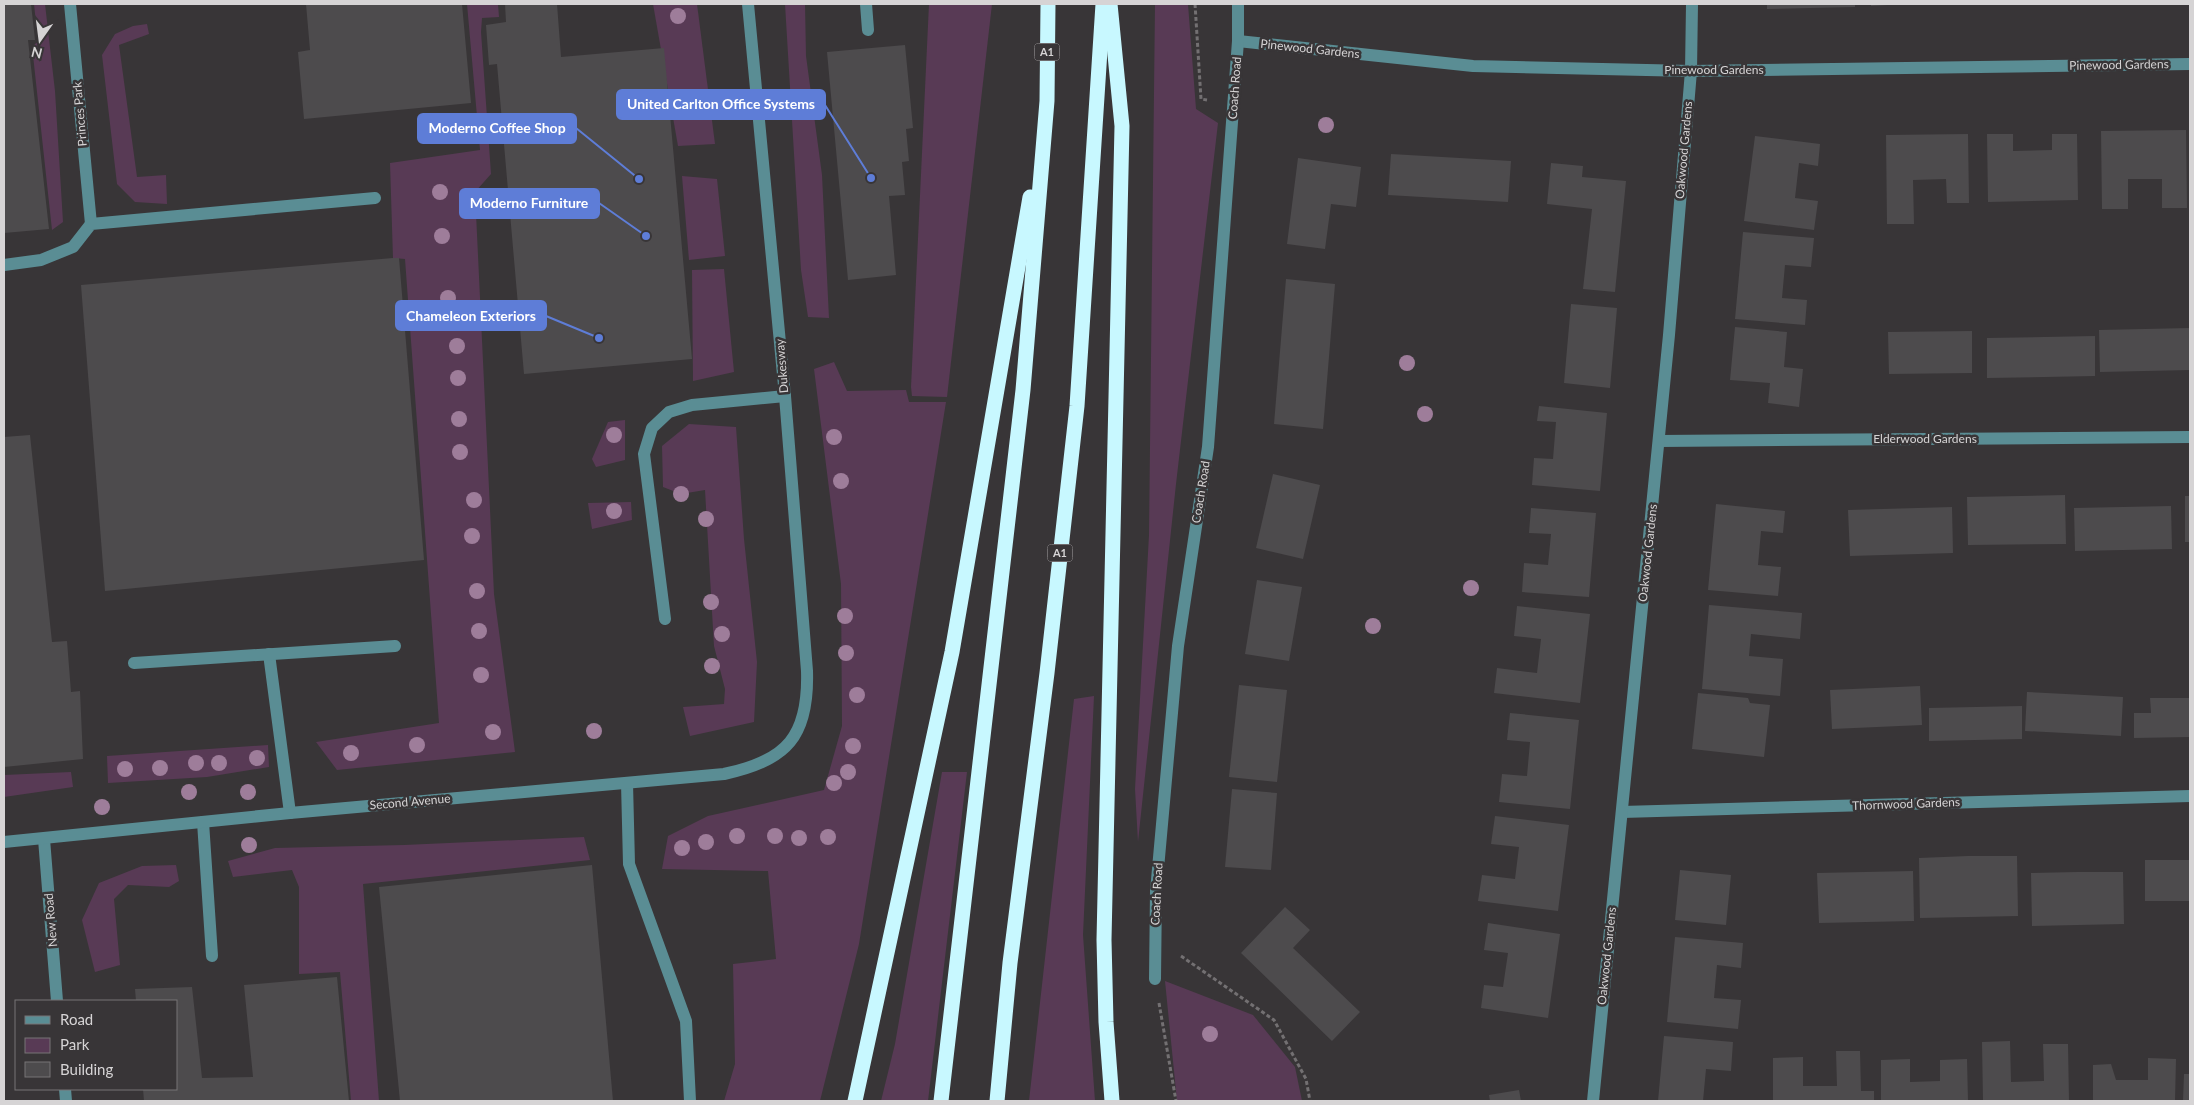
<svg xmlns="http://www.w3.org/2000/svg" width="2194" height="1105" font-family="Lato,sans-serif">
	<rect width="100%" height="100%" fill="#383537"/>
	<!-- green -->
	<g fill="#583a55">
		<path d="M34,4H45L55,91L63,222L52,230L32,46L38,42Z"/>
		<path d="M467,4H498L499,17L482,18L481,32L491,174L475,192L494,594L515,752L337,770L316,742L439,723L405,259L393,258L390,163L480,150Z"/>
		<path d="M653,4H697L715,144L678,146Z"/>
		<path d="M785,4H805L806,56L822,175L829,318L808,317L801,270Z"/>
		<path d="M929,4H992L947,397L912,396L911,387Z"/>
		<path d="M1155,4H1188L1196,109L1218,123L1176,484L1138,842L1135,789L1149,535Z"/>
		<path d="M147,24L149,34L119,45L137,177L166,175L167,204L135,202L117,184L102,55L115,34L133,26Z"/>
		<path d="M682,176L717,179L725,256L689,260Z"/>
		<path d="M724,269L734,372L693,381L692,270Z"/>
		<path d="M834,362L847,391L906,390L909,402H946L859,944L820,1101H724L735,1064L733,964L776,959L768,871L662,869L668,836L708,816L824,790L842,726L841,584L814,369Z"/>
		<path d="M625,420V460L596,467L592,459L608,422Z"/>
		<path d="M689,424L736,427L744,539L757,662L754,722L690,736L683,707L724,704L725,689L714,646L705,490L681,494L663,487L662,446Z"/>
		<path d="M631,502L632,520L592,529L588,503Z"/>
		<path d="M1094,696L1083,935L1095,1101H1029L1074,699Z"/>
		<path d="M268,745L269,767L207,777L108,783L107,756Z"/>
		<path d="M71,772L73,787L4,797V775Z"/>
		<path d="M942,772H967L928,1101H881L895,1044Z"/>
		<path d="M584,837L590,860L363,884L379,1101H351L340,972L299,974V887L292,870L233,877L228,861L275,848L404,845Z"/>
		<path d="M176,865L179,881L169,887L128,885L114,899L120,965L95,972L82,920L99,883L142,866Z"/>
		<path d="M1165,981L1253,1015L1295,1067L1302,1101H1177Z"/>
	</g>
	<!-- building -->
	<g fill="#4d4b4d">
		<path d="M4,4H31L35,40H28L49,229L4,233Z"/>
		<path d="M306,4H462L471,103L304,119L298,52L310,50Z"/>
		<path d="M505,4H557L561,57L664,48L692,359L524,374L497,64L489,65L486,25L506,22Z"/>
		<path d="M1767,4H1855V7L1767,9Z"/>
		<path d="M1871,4H1888V5L1871,6Z"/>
		<path d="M905,45L913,128L906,129L909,161L902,162L905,195L889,196L896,275L848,280L827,52Z"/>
		<path d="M2186,130L2187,208H2162V179H2128V209H2102L2101,131Z"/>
		<path d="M1968,134L1969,203H1947L1946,179L1913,180L1914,224H1887L1886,135Z"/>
		<path d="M1987,134H2013V151L2052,150V134H2077L2078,200L1988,202Z"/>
		<path d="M1755,136L1820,144L1818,166L1799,163L1795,198L1818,201L1814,230L1744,221Z"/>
		<path d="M1391,154L1511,161L1508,202L1388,195Z"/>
		<path d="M1298,158L1361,167L1356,207L1331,204L1325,249L1287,244Z"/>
		<path d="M1551,163L1583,166L1582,177L1626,181L1615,292L1583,289L1592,209L1547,204Z"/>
		<path d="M1743,232L1814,238L1811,267L1785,265L1782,298L1807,300L1805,325L1735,319Z"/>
		<path d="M393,258H399L424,560L105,591L81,285Z"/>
		<path d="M1286,279L1335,284L1323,429L1274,424Z"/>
		<path d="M1571,304L1617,308L1610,388L1564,383Z"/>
		<path d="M1735,327L1787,332L1784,367L1803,369L1799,407L1768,403L1770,383L1730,380Z"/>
		<path d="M2190,328V370L2100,372L2099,330Z"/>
		<path d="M1972,331V373L1889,374L1888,332Z"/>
		<path d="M2095,336V376L1987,378V338Z"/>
		<path d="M1539,406L1607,413L1600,491L1532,485L1534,458L1553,459L1556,422L1537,421Z"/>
		<path d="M30,435L52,642L67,641L71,692L80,691L83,759L4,767V437Z"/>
		<path d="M1273,474L1320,485L1303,559L1256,548Z"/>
		<path d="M2065,495L2066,544L1968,545L1967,497Z"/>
		<rect x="2185" y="496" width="5" height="46"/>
		<path d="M1716,504L1785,511L1783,533L1761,531L1758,565L1781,567L1778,596L1708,590Z"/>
		<path d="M2171,506L2172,549L2075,551L2074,508Z"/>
		<path d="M1952,507L1953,553L1850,556L1848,510Z"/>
		<path d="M1531,508L1596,513L1589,597L1522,592L1524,563L1548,565L1551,534L1529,533Z"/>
		<path d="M1257,580L1302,587L1289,661L1245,654Z"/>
		<path d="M1709,605L1802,613L1800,639L1751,634L1749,656L1783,659L1780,696L1702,689Z"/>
		<path d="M1517,606L1590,614L1580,703L1494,693L1497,668L1537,673L1541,639L1514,636Z"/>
		<path d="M1239,685L1287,690L1277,782L1229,777Z"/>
		<path d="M1920,686L1922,725L1832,729L1830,690Z"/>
		<path d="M2027,692L2123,697L2121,736L2025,731Z"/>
		<path d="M1698,693L1748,698L1750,703L1770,705L1764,757L1692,749Z"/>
		<path d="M2150,698H2190V737L2134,738V713H2151Z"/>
		<path d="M2022,706V739L1929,741V708Z"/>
		<path d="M1510,713L1579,720L1570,809L1499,802L1502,774L1527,776L1530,742L1507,740Z"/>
		<path d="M1232,789L1277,793L1271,870L1225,867Z"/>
		<path d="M1495,816L1569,825L1558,911L1478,901L1482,875L1515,879L1519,847L1491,844Z"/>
		<path d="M1968,856H2017L2018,916L1920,918L1919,858Z"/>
		<rect x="2145" y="860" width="45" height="41"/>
		<path d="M592,865L613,1101H400L379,887Z"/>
		<path d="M1680,870L1731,875L1726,925L1675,920Z"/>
		<path d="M1913,871L1914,921L1819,923L1817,873Z"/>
		<path d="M2077,872H2123L2124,924L2032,926L2031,873Z"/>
		<path d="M1285,907L1310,930L1293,948L1360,1012L1332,1041L1241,953Z"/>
		<path d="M1488,923L1560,934L1548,1018L1481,1008L1484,985L1503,987L1508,953L1484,950Z"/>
		<path d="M1675,937L1743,943L1741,968L1717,965L1714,998L1741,1000L1738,1029L1667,1022Z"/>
		<path d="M337,977L349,1101H144L143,1089H176V1001H136L135,989L192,987L202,1078L253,1077L244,985Z"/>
		<path d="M1664,1036L1733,1042L1731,1071L1706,1069L1703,1101H1658Z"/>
		<path d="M2010,1041L2011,1082L2044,1081L2043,1044H2068L2069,1101H1983L1982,1042Z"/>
		<path d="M1836,1051H1860L1861,1091H1874V1101H1773V1058L1803,1057V1086H1837Z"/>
		<path d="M2148,1058L2176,1059L2175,1101H2093V1065L2111,1064L2116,1080H2148Z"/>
		<path d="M1910,1059V1082L1940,1081V1060L1967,1059L1968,1101H1881V1060Z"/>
		<path d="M2184,1074H2190V1101H2183Z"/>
		<path d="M1519,1090L1521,1101H1490L1489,1095Z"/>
	</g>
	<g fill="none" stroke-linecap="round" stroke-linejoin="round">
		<!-- path -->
		<g stroke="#737072" stroke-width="3" stroke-dasharray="4 2.5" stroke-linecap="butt">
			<path d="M1195,4L1201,99L1207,100"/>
			<path d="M1181,956L1274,1020L1306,1079L1310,1101"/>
			<path d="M1159,1003L1176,1101"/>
		</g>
		<!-- minor -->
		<g stroke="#5a8d94" stroke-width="12">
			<path d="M70,4L91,224"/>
			<path d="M866,4L868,30"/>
			<path d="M1238,41L1473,66L1691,71L2190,64"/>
			<path d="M4,265L41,260L73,247L91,224L375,198"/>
			<path d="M1659,441L2190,437"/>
			<path d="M665,619L644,454L652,428L669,412L692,405L785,396"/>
			<path d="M269,654L290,813"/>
			<path d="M134,663L395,646"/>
			<path d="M627,783L629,864L686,1021L690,1101"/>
			<path d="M1622,812L2190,796"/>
			<path d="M203,822L212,956"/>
			<path d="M44,839L57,1001"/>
			<path d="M4,842L290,813L724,774C787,761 809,736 807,671L785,396L748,4"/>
			<path d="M1155,979L1156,891L1178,646L1208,447L1238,41V4"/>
			<path d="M65,1089L66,1101"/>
			<path d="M1593,1101L1669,335L1691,71L1692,4"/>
		</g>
		<!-- highway -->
		<g stroke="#c8f8ff" stroke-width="15">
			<path d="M1110,4L1122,126L1104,940L1106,1022L1112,1101"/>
			<path d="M855,1101L952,652L1030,197"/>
			<path d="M941,1101L1023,390L1047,101L1048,4"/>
			<path d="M997,1101L1010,963L1047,673L1077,406L1103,4"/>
		</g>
	</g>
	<!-- trees -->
	<g fill="#9e7d9a">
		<circle cx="678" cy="16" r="8"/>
		<circle cx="1326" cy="125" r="8"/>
		<circle cx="440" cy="192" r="8"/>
		<circle cx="442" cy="236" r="8"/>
		<circle cx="448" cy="298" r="8"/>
		<circle cx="457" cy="346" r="8"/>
		<circle cx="1407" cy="363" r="8"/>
		<circle cx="458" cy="378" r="8"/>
		<circle cx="1425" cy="414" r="8"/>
		<circle cx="459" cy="419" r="8"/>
		<circle cx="614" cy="435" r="8"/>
		<circle cx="834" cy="437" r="8"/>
		<circle cx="460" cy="452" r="8"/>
		<circle cx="841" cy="481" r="8"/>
		<circle cx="681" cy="494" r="8"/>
		<circle cx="474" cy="500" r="8"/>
		<circle cx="614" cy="511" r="8"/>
		<circle cx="706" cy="519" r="8"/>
		<circle cx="472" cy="536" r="8"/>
		<circle cx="1471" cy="588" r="8"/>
		<circle cx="477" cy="591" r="8"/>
		<circle cx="711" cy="602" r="8"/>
		<circle cx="845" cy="616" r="8"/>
		<circle cx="1373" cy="626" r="8"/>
		<circle cx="479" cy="631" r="8"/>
		<circle cx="722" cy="634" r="8"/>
		<circle cx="846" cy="653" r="8"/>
		<circle cx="712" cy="666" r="8"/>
		<circle cx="481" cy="675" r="8"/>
		<circle cx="857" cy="695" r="8"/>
		<circle cx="594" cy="731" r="8"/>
		<circle cx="493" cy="732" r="8"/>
		<circle cx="417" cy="745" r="8"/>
		<circle cx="853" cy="746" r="8"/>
		<circle cx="351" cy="753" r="8"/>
		<circle cx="257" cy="758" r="8"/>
		<circle cx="196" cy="763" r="8"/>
		<circle cx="219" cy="763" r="8"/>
		<circle cx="160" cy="768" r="8"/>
		<circle cx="125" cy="769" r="8"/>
		<circle cx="848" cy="772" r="8"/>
		<circle cx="834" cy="783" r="8"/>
		<circle cx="189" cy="792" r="8"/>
		<circle cx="248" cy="792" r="8"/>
		<circle cx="102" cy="807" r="8"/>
		<circle cx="737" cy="836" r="8"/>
		<circle cx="775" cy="836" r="8"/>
		<circle cx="828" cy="837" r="8"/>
		<circle cx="799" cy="838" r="8"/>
		<circle cx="706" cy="842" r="8"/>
		<circle cx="249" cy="845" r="8"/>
		<circle cx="682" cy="848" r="8"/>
		<circle cx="1210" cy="1034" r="8"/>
	</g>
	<g text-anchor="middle" stroke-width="5" stroke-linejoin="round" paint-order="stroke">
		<!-- shield labels -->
		<g fill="#383537" stroke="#a7a4a6" stroke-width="1">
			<rect x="1034.5" y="43.5" width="25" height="17" rx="4"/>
			<rect x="1047.5" y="544.5" width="25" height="17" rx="4"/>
		</g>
		<g font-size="11" font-weight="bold" fill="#d6d4d5">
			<text x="1047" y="56">A1</text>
			<text x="1060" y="557">A1</text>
		</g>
		<!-- street labels -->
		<g font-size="12" fill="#d6d4d5" stroke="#383537">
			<text transform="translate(1310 49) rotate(6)" y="4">Pinewood Gardens</text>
			<text transform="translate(2119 65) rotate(-1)" y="4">Pinewood Gardens</text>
			<text x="1714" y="74">Pinewood Gardens</text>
			<text transform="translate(1235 88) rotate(-86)" y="4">Coach Road</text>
			<text transform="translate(80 114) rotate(-95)" y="4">Princes Park</text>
			<text transform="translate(1684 150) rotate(-85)" y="4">Oakwood Gardens</text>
			<text transform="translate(782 366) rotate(-95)" y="4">Dukesway</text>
			<text x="1925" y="443">Elderwood Gardens</text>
			<text transform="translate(1201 492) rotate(-81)" y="4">Coach Road</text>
			<text transform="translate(1648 553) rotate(-84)" y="4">Oakwood Gardens</text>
			<text transform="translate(410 802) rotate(-5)" y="4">Second Avenue</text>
			<text transform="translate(1906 804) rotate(-2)" y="4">Thornwood Gardens</text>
			<text transform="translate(1157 894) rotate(-87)" y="4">Coach Road</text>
			<text transform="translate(51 920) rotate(-95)" y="4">New Road</text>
			<text transform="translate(1607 956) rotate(-84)" y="4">Oakwood Gardens</text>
		</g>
	</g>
	<!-- callouts -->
	<path fill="none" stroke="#5e7dd7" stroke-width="2" d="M871 178L825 105M639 179L576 128M646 236L599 203M599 338L546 316"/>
	<g fill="#5e7dd7" stroke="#383537" stroke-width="2">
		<circle cx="871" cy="178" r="5"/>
		<circle cx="639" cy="179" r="5"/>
		<circle cx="646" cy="236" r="5"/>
		<circle cx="599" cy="338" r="5"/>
	</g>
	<g fill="#5e7dd7" stroke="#5e7dd7" stroke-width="2">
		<rect x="617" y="90" width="208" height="29" rx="5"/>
		<rect x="418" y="114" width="158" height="29" rx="5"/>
		<rect x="460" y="189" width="139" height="29" rx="5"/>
		<rect x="396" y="301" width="150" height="29" rx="5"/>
	</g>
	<g font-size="14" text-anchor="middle" font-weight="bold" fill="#fff">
		<text x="721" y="109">United Carlton Office Systems</text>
		<text x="497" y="133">Moderno Coffee Shop</text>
		<text x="529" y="208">Moderno Furniture</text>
		<text x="471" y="321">Chameleon Exteriors</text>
	</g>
	<!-- border -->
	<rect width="2194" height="1105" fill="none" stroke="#d6d4d5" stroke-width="10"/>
	<!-- legend -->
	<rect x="15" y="1000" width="162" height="90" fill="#383537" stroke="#777576"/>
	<rect x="25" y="1016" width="25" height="8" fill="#5a8d94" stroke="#777576"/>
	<text x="60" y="1025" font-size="15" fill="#d6d4d5">Road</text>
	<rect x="25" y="1038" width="25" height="15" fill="#583a55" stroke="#777576"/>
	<text x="60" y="1050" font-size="15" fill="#d6d4d5">Park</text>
	<rect x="25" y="1062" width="25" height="15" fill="#4d4b4d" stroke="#777576"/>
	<text x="60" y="1075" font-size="15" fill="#d6d4d5">Building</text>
	<!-- north arrow -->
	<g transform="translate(40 40) rotate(194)" stroke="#383537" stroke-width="4" paint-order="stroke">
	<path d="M0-4L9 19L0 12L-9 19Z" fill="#d6d4d5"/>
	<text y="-8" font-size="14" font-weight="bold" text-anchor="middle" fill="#d6d4d5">N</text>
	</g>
</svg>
